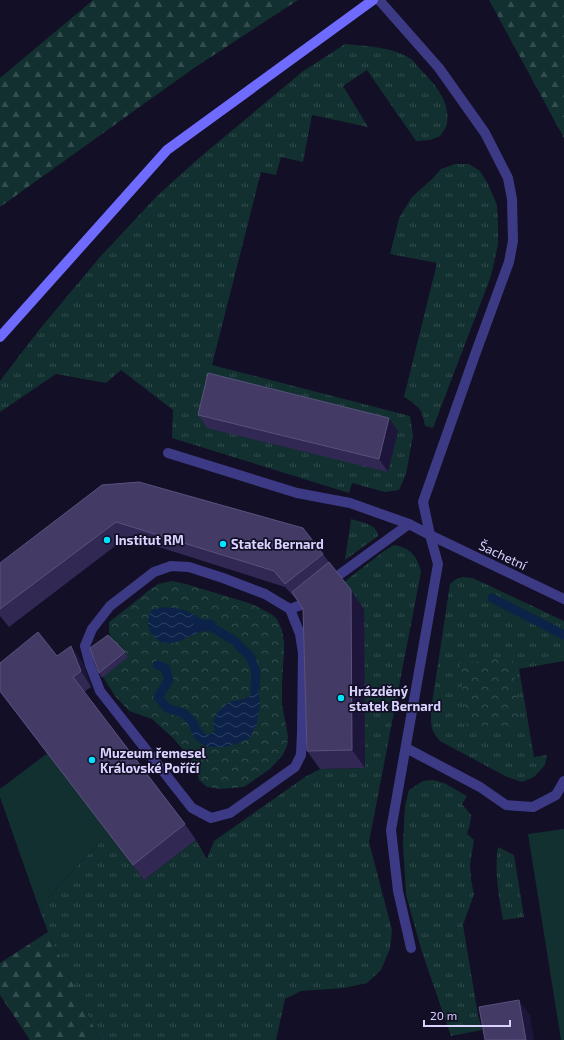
<svg xmlns="http://www.w3.org/2000/svg" width="564" height="1040" font-family="'Exo 2',sans-serif">
	<defs>
		<pattern id="grass-tufts" width="24" height="20" patternUnits="userSpaceOnUse"><rect width="24" height="20" fill="#12302f"/><path d="M3 7l-1-3M5 7V3M7 7l1-3M15 17l-1-3M17 17v-4M19 17l1-3" fill="none" stroke="#344d4e"/></pattern>
		<pattern id="forest-firs" width="22" height="20" patternUnits="userSpaceOnUse"><rect width="22" height="20" fill="#12302f"/><path d="M5 1l3.5 6h-7zM16 11l3.5 6h-7z" fill="#344d4e"/></pattern>
		<pattern id="park-crowns" width="20" height="18" patternUnits="userSpaceOnUse"><rect width="20" height="18" fill="#12302f"/><path d="M2 6a3 3 0 1 1 6 0M12 15a3 3 0 1 1 6 0" fill="none" stroke="#344d4e"/></pattern>
		<pattern id="water-waves" width="16" height="10" patternUnits="userSpaceOnUse"><rect width="16" height="10" fill="#0c2248"/><path d="M0 5q4-4 8 0t8 0" fill="none" stroke="#2f4163"/></pattern>
	</defs>
	<rect width="100%" height="100%" fill="#130f26"/>
	<!-- grass -->
	<g fill="url(#grass-tufts)">
		<path d="M345,44C365,46 391,47 408,57C412,59 416,64 419,68C433,82 451,101 447,123C447,127 443,132 440,136L430,140L416,141L367,70L343,86L368,127L312,115L303,162L281,157L276,175L261,172L212,365L410,416L413,436L406,474L399,490L385,492L352,483L349,493L172,438L173,410L121,370L106,383L56,374L0,412V381L39,330L100,257L157,196L199,158L302,72Z"/>
		<path d="M455,164H469L480,171L488,184L497,205L498,225V245L491,276L433,428L425,426C422,409 419,406 404,397L437,263L390,254L399,218L412,197L432,179L441,169Z"/>
		<path d="M351,519C360,522 378,524 378,536L345,560Z"/>
		<path d="M394,545C410,548 417,555 421,572L369,842L392,930L390,949L381,970L367,983L344,988L301,991L285,999L276,1040H100L48,932L39,908L108,833L144,880L196,840L207,859L214,841L305,777L320,769L365,768L364,609L344,582L384,551Z"/>
		<path d="M463,577L473,578L564,621V661L519,669L534,757L547,755L545,765L534,777L522,782L507,777L440,741C430,730 431,724 431,710L450,584L456,579Z"/>
		<path d="M433,780L444,783L467,796L462,804L471,815L470,824L467,834L474,840L470,865L471,880L474,894L463,925L478,1015L482,1030L451,1036L422,952L406,895L403,843L405,806L409,790L423,781Z"/>
		<path d="M498,847L514,855L524,917L503,920C499,896 494,872 498,847Z"/>
	</g>
	<!-- forest -->
	<g fill="url(#forest-firs)">
		<path d="M93,0H298L194,68L0,207V78Z"/>
		<path d="M489,0H564V138Z"/>
		<path d="M48,932L100,1040H30L0,995V963Z"/>
	</g>
	<!-- park -->
	<g fill="url(#park-crowns)">
		<path d="M172,581L186,584L252,604L271,614L277,619L282,630L284,643V653L282,682V705L288,736L287,746L282,756L270,769L244,787L220,789L207,787L199,780L196,768L188,756L174,739L152,719L129,711L115,696L103,677L111,640L109,632V622L131,605L148,591L158,584Z"/>
		<path d="M512,656L521,725L468,733L459,664Z"/>
	</g>
	<!-- garden -->
	<g fill="#12302f">
		<path d="M49,752L108,833L39,908L0,797V789Z"/>
		<path d="M564,829V1040H561L528,834Z"/>
	</g>
	<!-- water -->
	<g fill="url(#water-waves)">
		<path d="M164,607L175,608L187,611L214,626L216,631C209,631 203,631 197,633C179,639 168,653 152,634C146,627 148,619 151,610Z"/>
		<path d="M256,677L260,704L257,723L250,738C236,745 219,751 204,745C200,743 196,741 194,738C190,731 189,723 187,716L183,713L192,716L206,735L211,734L215,730C214,727 213,723 214,720C216,712 225,704 233,701C238,700 244,700 248,697C253,692 253,682 256,677Z"/>
	</g>
	<g fill="none" stroke-linecap="round" stroke-linejoin="round">
		<!-- stream -->
		<g stroke="#0c2248" stroke-width="9">
			<path d="M492,598L564,635"/>
			<path d="M198,624H210L215,629L235,641L242,649L250,656L256,672L255,688"/>
			<path d="M157,665L165,668L169,680L158,697L167,708L183,713L190,719L194,725"/>
		</g>
		<!-- service -->
		<g stroke="#3d3a85" stroke-width="10">
			<path d="M379,0L439,68L485,133L508,178L512,199L513,241L509,262L476,352L423,502L430,535L438,564L391,830L398,891L411,948"/>
			<path d="M168,453L297,493L350,503L409,524L430,535"/>
			<path d="M328,583L409,524"/>
			<path d="M290,609L300,634L303,653L302,732L301,755L295,767L230,813L211,818L192,808L100,691L90,665L85,646L92,629L110,606L154,572L171,566L189,567L223,578L265,594L290,609L301,605L311,597"/>
			<path d="M406,748L480,787L506,805L533,807L556,795L564,781"/>
		</g>
		<!-- minor -->
		<path stroke="#3d3a85" stroke-width="10" d="M430,535L564,599"/>
		<!-- secondary -->
		<path stroke="#6f6bff" stroke-width="10" d="M0,337L167,150L373,0"/>
	</g>
	<!-- wall -->
	<g fill="#312854">
		<path d="M198,415L398,431L388,472L207,428Z"/>
		<path d="M102,485L323,554L364,609L365,768L320,769L307,751L303,609L297,599V600L285,587L127,537L9,627L0,616V563Z"/>
		<path d="M125,652L128,657L102,678L99,673Z"/>
		<path d="M82,661L91,687L84,692L185,824L196,840L144,880L0,692V663Z"/>
	</g>
	<!-- shaded-wall -->
	<g fill="#1d163a">
		<path d="M389,418L398,431L388,472L379,459Z"/>
		<path d="M351,590L364,609L365,768L352,750Z"/>
		<path d="M71,646L82,661L91,687L81,671Z"/>
		<path d="M519,1000L530,1015L534,1040H526Z"/>
	</g>
	<!-- building -->
	<g fill="#433a66" stroke="#5a527e">
		<path d="M208,373L389,418L379,459L198,415Z"/>
		<path d="M139,482L303,528L323,554L285,584L274,571L116,522L0,609V563L102,485Z"/>
		<path d="M329,562L351,590L352,750L307,751L303,609L292,592Z"/>
		<path d="M38,632L57,656L71,646L81,671L73,677L185,824L133,865L0,691V663Z"/>
		<path d="M108,635L125,652L99,673L90,648Z"/>
		<path d="M519,1000L526,1040H485L479,1007Z"/>
	</g>
	<!-- markers -->
	<g fill="#00e5ff" stroke="#130f26" stroke-width="1.5">
		<circle cx="107" cy="540" r="4"/>
		<circle cx="223" cy="544" r="4"/>
		<circle cx="341" cy="698" r="4"/>
		<circle cx="92" cy="760" r="4"/>
	</g>
	<g text-anchor="middle" stroke-width="3.5" stroke-linejoin="round" paint-order="stroke">
		<!-- poi labels -->
		<g font-size="13" font-weight="bold" fill="#d9d4ff" stroke="#130f26" text-anchor="start">
			<text x="115" y="545">Institut RM</text>
			<text x="231" y="549">Statek Bernard</text>
			<text x="349" y="696">Hrázděný<tspan x="349" dy="15">statek Bernard</tspan></text>
			<text x="100" y="758">Muzeum řemesel<tspan x="100" dy="15">Královské Poříčí</tspan></text>
		</g>
		<!-- street labels -->
		<g font-size="13" fill="#d9d4ff" stroke="#130f26">
			<text transform="translate(503 555) rotate(25)" y="5">Šachetní</text>
		</g>
	</g>
	<!-- scale -->
	<path d="M424 1020v6h86v-6" fill="none" stroke="#d9d4ff" stroke-width="2"/>
	<text x="430" y="1020" font-size="12" fill="#d9d4ff" stroke="#130f26" stroke-width="3" paint-order="stroke">20 m</text>
</svg>
